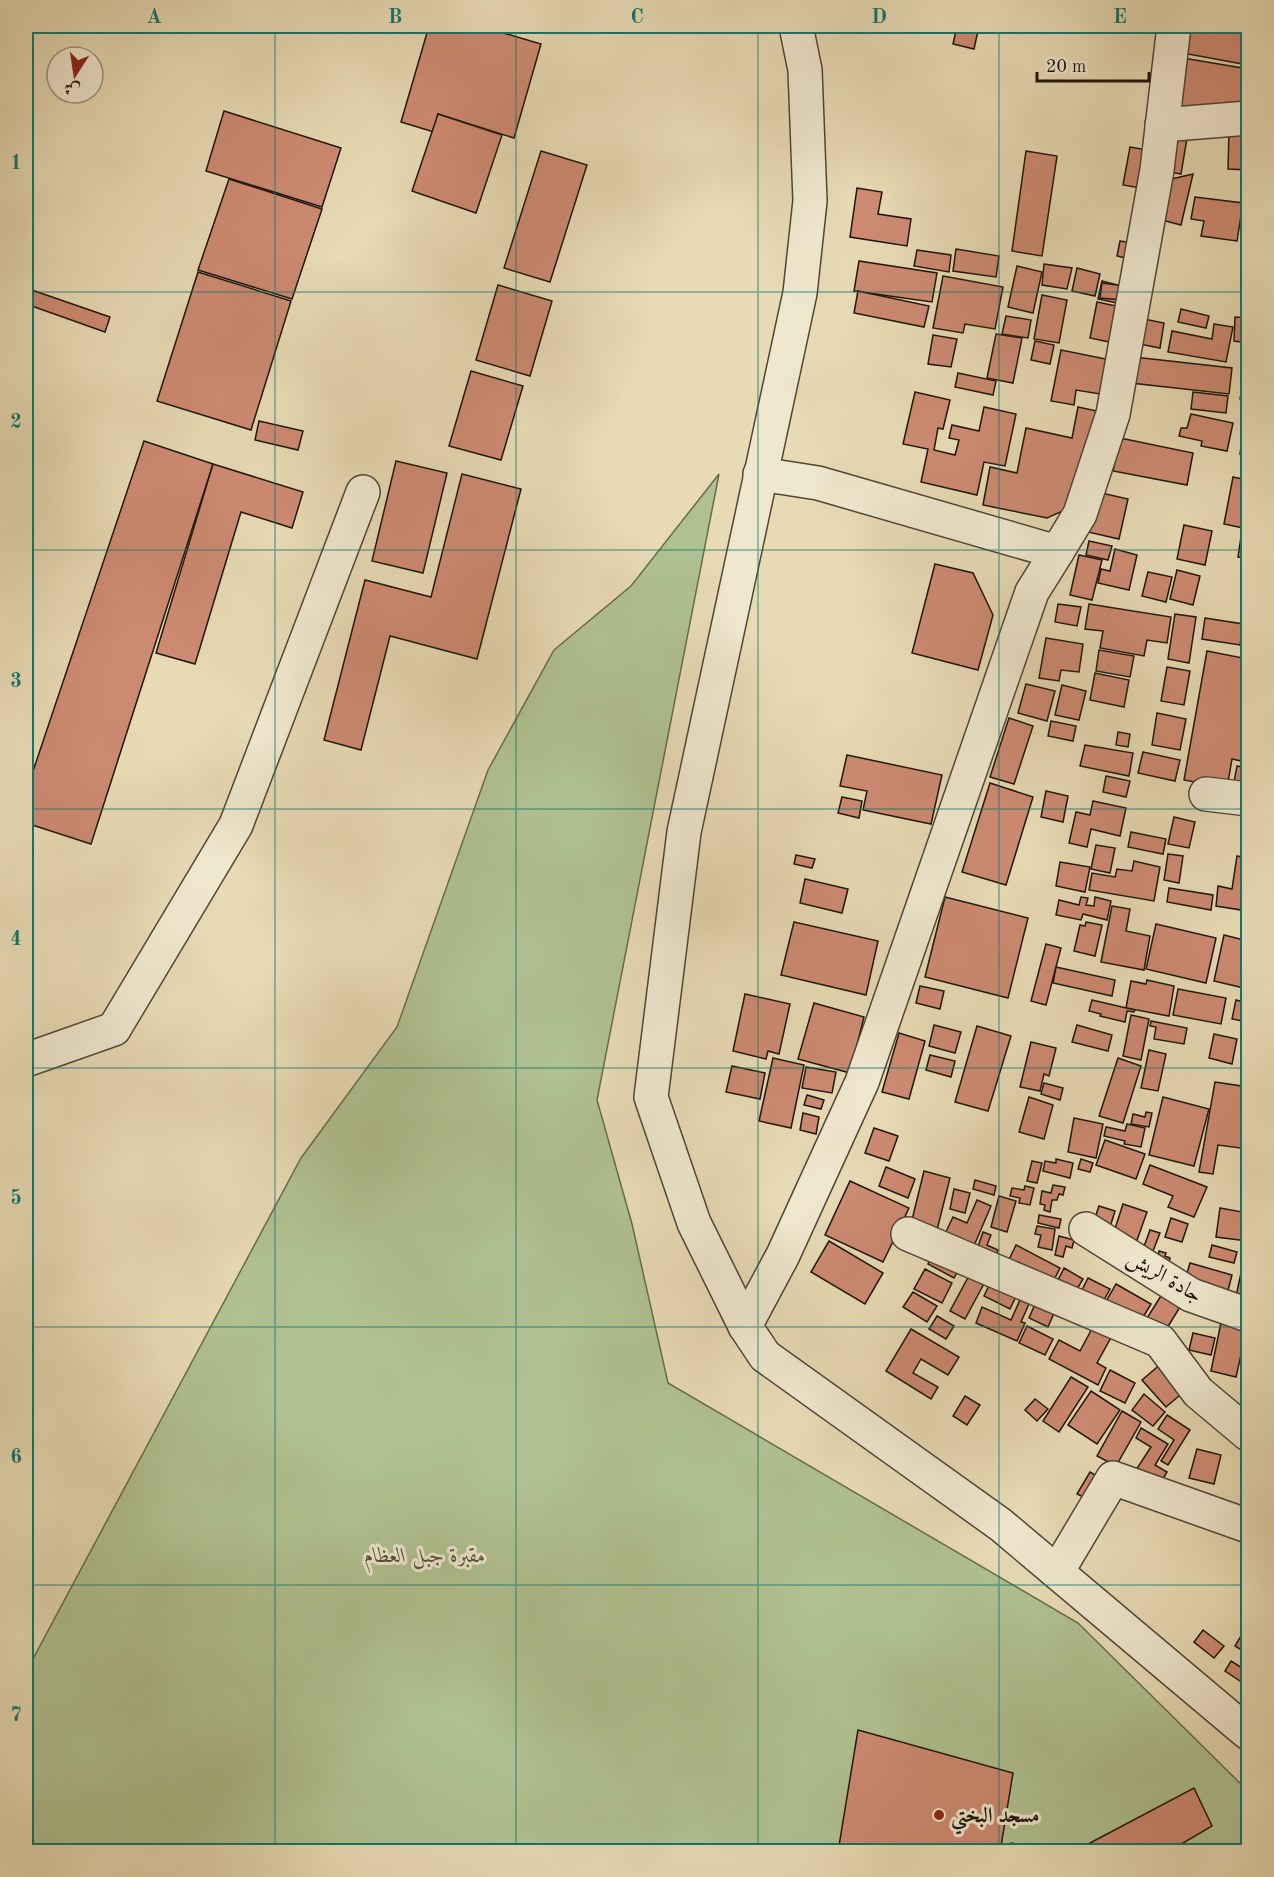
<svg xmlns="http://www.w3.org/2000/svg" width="1274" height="1877" font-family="'Old Standard TT',Amiri,serif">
	<rect width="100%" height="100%" fill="#e7dab4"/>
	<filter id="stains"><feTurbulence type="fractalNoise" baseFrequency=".00333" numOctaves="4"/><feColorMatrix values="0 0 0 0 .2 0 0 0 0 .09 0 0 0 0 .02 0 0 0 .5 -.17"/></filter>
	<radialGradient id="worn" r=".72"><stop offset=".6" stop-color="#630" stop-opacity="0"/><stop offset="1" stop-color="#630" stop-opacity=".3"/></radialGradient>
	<!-- green -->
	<path fill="#b0c191" stroke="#676b4e" stroke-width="1.5" d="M719,474L597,1100L632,1224L668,1383L1078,1623L1248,1791V1851L26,1852V1672L301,1158L397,1027L488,770L554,650L631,586Z"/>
	<!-- building -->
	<g fill="#cd8a72" stroke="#1e150b" stroke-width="1.5">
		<path d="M429,26H480L541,44L514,138L438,114L434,132L401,122Z"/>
		<path d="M957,26H979L974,49L953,44Z"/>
		<path d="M1182,26H1214L1248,32V65L1177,52Z"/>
		<path d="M1183,58L1248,69V110L1174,116Z"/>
		<path d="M224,111L341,148L322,207L206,171Z"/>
		<path d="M438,114L502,135L476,213L412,191Z"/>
		<path d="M1229,130L1248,131V170L1228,169Z"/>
		<path d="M1171,135L1187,138L1181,174L1165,171Z"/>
		<path d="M1130,147L1153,151L1146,189L1123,185Z"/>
		<path d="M541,151L587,165L550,282L504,268Z"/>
		<path d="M1026,151L1057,156L1042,256L1012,251Z"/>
		<path d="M1193,174L1181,225L1154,218L1163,181Z"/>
		<path d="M229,179L322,209L292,299L198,270Z"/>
		<path d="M857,188L882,192L878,214L911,219L907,246L850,237Z"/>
		<path d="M1195,197L1243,203L1237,241L1201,236L1204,221L1191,219Z"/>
		<path d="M1120,241L1133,243L1130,259L1117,256Z"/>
		<path d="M956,249L999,256L996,277L953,271Z"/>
		<path d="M917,250L951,255L949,272L914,266Z"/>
		<path d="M859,261L937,273L932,302L854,291Z"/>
		<path d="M1044,264L1072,268L1067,289L1042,285Z"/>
		<path d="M1017,266L1042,272L1033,313L1008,307Z"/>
		<path d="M1077,268L1100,274L1095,296L1072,291Z"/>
		<path d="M198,272L291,301L251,430L157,401Z"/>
		<path d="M943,276L1003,287L995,329L965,324L963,333L933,328Z"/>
		<path d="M1102,281L1125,287L1122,304L1098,299Z"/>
		<path d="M1102,283L1125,286L1123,300L1100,298Z"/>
		<path d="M498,285L552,301L530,376L476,360Z"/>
		<path d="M26,288L110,317L105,332L26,304Z"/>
		<path d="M858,291L929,306L924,327L854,313Z"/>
		<path d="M1042,295L1067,300L1059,343L1034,339Z"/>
		<path d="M1097,302L1121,307L1114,343L1090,338Z"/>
		<path d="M1181,309L1209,316L1206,328L1178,322Z"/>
		<path d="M1006,316L1031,320L1028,338L1002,334Z"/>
		<path d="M1235,317L1248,318V343L1234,341Z"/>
		<path d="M1139,318L1164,323L1160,348L1134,343Z"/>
		<path d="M1214,324L1233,327L1226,362L1168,352L1172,331L1212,339Z"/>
		<path d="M996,334L1022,338L1013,383L987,378Z"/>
		<path d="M933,335L957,339L951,367L928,364Z"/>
		<path d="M1035,341L1054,345L1050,364L1031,360Z"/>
		<path d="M1061,350L1106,359L1100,394L1076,390L1074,405L1051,401Z"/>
		<path d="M1134,357L1232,368L1229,394L1131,383Z"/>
		<path d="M1247,365H1248V401L1240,399Z"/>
		<path d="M471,371L523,386L501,460L449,446Z"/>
		<path d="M958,373L996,381L993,395L955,387Z"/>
		<path d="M915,392L950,400L943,429L938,428L934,450L955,455L959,440L949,438L952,425L979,431L984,407L1016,414L1005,466L984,462L977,495L921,482L928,449L903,444Z"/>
		<path d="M1193,392L1228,396L1226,413L1191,409Z"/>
		<path d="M1247,404H1248V455L1240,454Z"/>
		<path d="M1078,407L1097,411L1080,491L1065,510L1047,518L983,505L990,467L1017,473L1026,428L1072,438Z"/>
		<path d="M1191,414L1233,423L1227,451L1201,446L1202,441L1179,436L1181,428H1187Z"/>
		<path d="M259,421L303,431L298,450L255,440Z"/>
		<path d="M1120,438L1193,453L1187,485L1113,471Z"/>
		<path d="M144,441L213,464L91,844L26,823V792Z"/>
		<path d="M396,461L447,473L423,573L372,561Z"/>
		<path d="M213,464L303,492L292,528L241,512L195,664L156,653Z"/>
		<path d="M462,474L521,489L477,659L390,636L361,750L324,740L365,580L431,597Z"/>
		<path d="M1233,477L1248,480V529L1224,524Z"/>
		<path d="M1097,492L1128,499L1119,539L1088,532Z"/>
		<path d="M1184,525L1212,531L1205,565L1177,559Z"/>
		<path d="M1242,530L1248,531V558L1238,557Z"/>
		<path d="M1089,541L1112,546L1108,560L1086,555Z"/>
		<path d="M1115,549L1137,555L1129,590L1098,583L1101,569L1110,571Z"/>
		<path d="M1079,555L1102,560L1092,600L1070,595Z"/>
		<path d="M935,564L973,573L993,615L978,670L912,653Z"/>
		<path d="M1177,570L1200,576L1193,605L1170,599Z"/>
		<path d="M1148,572L1172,577L1166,602L1142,596Z"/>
		<path d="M1058,604L1081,607L1077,626L1055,622Z"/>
		<path d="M1089,604L1171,617L1167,643L1147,640L1144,656L1100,648L1103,631L1085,629Z"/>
		<path d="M1175,614L1196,617L1189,663L1168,659Z"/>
		<path d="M1205,618L1243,624L1240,645L1202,639Z"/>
		<path d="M1046,638L1083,644L1079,672L1061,670L1059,681L1039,678Z"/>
		<path d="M1099,650L1134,656L1130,677L1096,671Z"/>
		<path d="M1207,651L1248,659L1244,694L1248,695V716L1241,761L1232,759L1227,788L1184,780Z"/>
		<path d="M1167,667L1190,671L1184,705L1161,701Z"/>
		<path d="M1095,673L1129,680L1124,707L1090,700Z"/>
		<path d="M1026,684L1055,691L1047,721L1018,713Z"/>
		<path d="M1062,685L1086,691L1079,720L1055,715Z"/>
		<path d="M1157,713L1186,719L1180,750L1152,745Z"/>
		<path d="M1009,718L1033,726L1014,784L990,777Z"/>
		<path d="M1051,721L1076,726L1073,741L1048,736Z"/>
		<path d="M1118,732L1130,734L1128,747L1116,745Z"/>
		<path d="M1085,745L1133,753L1129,776L1080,766Z"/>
		<path d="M1143,752L1180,760L1175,781L1138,773Z"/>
		<path d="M847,755L942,775L931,824L863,810L867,791L840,786Z"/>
		<path d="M1237,766L1248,768V790L1233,787Z"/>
		<path d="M1106,776L1130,781L1126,797L1103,792Z"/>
		<path d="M990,783L1033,797L1006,885L962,872Z"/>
		<path d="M1046,791L1068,796L1063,822L1041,817Z"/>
		<path d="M842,797L862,801L859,818L838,813Z"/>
		<path d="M1093,801L1126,808L1120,836L1091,829L1087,847L1069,843L1076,812L1090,815Z"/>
		<path d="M1174,817L1195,822L1189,848L1168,844Z"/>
		<path d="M1131,832L1166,839L1163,854L1128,847Z"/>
		<path d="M1096,845L1115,848L1110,873L1091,869Z"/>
		<path d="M1168,854L1183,856L1179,883L1164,880Z"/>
		<path d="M796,855L815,859L812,868L794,864Z"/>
		<path d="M1237,856L1248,858V911L1216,906L1218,886L1232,889Z"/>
		<path d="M1134,861L1160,867L1154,901L1089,890L1092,873L1115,877L1117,869L1132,871Z"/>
		<path d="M1060,862L1090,867L1085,892L1056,886Z"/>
		<path d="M805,879L848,889L842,913L800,903Z"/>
		<path d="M1169,888L1213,895L1211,910L1167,902Z"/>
		<path d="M945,897L1028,918L1008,998L925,977Z"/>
		<path d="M1081,897L1088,898L1086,905L1094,906L1095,897L1111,901L1107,920L1083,914L1081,920L1056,915L1059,900L1079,905Z"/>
		<path d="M1112,906L1130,909L1126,931L1150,936L1144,970L1101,962Z"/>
		<path d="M794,922L878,941L866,995L781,975Z"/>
		<path d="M1086,922L1102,925L1095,956L1074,951L1080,925L1085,926Z"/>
		<path d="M1156,924L1216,938L1206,983L1146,969Z"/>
		<path d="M1224,935L1248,941V965L1244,988L1214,981Z"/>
		<path d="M1046,944L1061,948L1046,1005L1031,1001Z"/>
		<path d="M1056,967L1115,980L1112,996L1053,983Z"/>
		<path d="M1147,980L1174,986L1169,1016L1126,1008L1131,981L1146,984Z"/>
		<path d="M920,986L944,991L940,1009L916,1003Z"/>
		<path d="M1178,989L1226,998L1221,1024L1173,1015Z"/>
		<path d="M745,994L790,1004L779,1054L768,1051L766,1059L733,1051Z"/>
		<path d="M1092,1000L1135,1010L1134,1012L1127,1011L1125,1022L1100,1016L1101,1014L1089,1011Z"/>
		<path d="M1236,1000L1248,1003V1022L1232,1019Z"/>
		<path d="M814,1003L864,1017L850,1073L798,1059Z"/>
		<path d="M1131,1015L1149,1019L1141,1060L1123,1056Z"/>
		<path d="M1151,1021L1187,1028L1184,1044L1154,1039L1156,1027L1150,1026Z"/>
		<path d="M934,1025L961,1032L955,1053L929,1046Z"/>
		<path d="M1077,1025L1112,1035L1108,1051L1072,1042Z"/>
		<path d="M977,1026L1011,1036L988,1111L955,1102Z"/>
		<path d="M899,1033L925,1041L909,1099L882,1092Z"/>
		<path d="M1214,1034L1237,1039L1232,1064L1209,1058Z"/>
		<path d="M1031,1042L1056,1048L1049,1076L1044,1074L1040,1091L1020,1087Z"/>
		<path d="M1149,1050L1166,1054L1158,1091L1141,1088Z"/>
		<path d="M930,1055L955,1061L951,1077L926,1070Z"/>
		<path d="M773,1058L804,1065L791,1128L759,1121Z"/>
		<path d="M1118,1058L1141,1066L1123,1123L1099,1116Z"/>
		<path d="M732,1066L765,1073L760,1099L726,1092Z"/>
		<path d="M806,1067L836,1072L832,1093L802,1088Z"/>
		<path d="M1215,1082L1248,1087V1149L1218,1145L1213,1174L1199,1172Z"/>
		<path d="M1044,1083L1063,1088L1060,1100L1041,1094Z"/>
		<path d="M807,1095L824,1100L821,1109L804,1105Z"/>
		<path d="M1029,1097L1053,1105L1044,1139L1019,1132Z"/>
		<path d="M1163,1097L1209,1109L1194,1166L1149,1155Z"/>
		<path d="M1146,1112L1152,1113L1149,1127L1131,1124L1133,1114L1145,1117Z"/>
		<path d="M803,1113L819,1117L816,1134L800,1130Z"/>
		<path d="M1074,1118L1103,1124L1096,1158L1068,1152Z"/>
		<path d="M1127,1124L1145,1128L1141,1147L1124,1144L1125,1141L1104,1136L1106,1127L1125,1131Z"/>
		<path d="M874,1128L898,1136L889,1161L865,1153Z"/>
		<path d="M1105,1140L1145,1154L1136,1179L1096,1165Z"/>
		<path d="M1056,1159L1073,1163L1070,1178L1043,1171L1045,1161L1056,1163Z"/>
		<path d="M1081,1159L1093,1163L1090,1172L1078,1169Z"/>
		<path d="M1032,1161L1042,1163L1037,1183L1027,1181Z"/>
		<path d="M1150,1165L1207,1187L1194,1217L1168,1207L1173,1196L1143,1184Z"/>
		<path d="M886,1167L915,1179L908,1198L879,1186Z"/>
		<path d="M924,1171L950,1178L937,1230L911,1224Z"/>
		<path d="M975,1180L996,1186L994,1195L973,1189Z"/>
		<path d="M850,1181L909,1208L883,1262L825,1235Z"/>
		<path d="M1053,1185L1065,1187L1063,1195L1059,1194L1057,1200H1052L1050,1212L1044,1210L1045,1205L1040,1204L1042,1191L1051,1193Z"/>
		<path d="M1025,1186L1034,1188L1030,1205L1019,1203L1020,1198L1010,1196L1012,1188L1024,1190Z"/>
		<path d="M954,1189L970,1193L965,1213L950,1209Z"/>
		<path d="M999,1196L1016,1201L1007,1232L991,1227Z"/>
		<path d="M977,1200L991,1206L973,1248L944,1236L953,1217L967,1223Z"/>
		<path d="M1123,1204L1147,1212L1136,1243L1113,1235Z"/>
		<path d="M1099,1206L1115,1211L1108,1234L1094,1221Z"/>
		<path d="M1220,1208L1248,1213L1247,1241L1216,1237Z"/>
		<path d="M1039,1215L1061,1219L1059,1228L1038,1223Z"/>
		<path d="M1171,1218L1188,1224L1182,1242L1165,1237Z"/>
		<path d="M1037,1226L1055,1229L1052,1250L1038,1247L1041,1235L1035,1234Z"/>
		<path d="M1150,1230L1160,1233L1148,1264L1139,1260Z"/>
		<path d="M983,1232L991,1235L987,1245L998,1250L994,1259L976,1252Z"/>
		<path d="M1059,1236L1074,1240L1072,1248L1066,1246L1063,1257L1055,1255Z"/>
		<path d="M829,1241L883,1273L865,1304L811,1272Z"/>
		<path d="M1016,1245L1060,1268L1049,1290L1005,1268Z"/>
		<path d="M1212,1245L1237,1252L1234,1263L1209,1257Z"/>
		<path d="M937,1247L963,1262L954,1278L928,1264Z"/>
		<path d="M1159,1251L1166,1253L1165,1256L1170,1258L1169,1263L1166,1262V1259L1158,1258Z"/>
		<path d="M1244,1259L1248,1260V1304L1235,1301Z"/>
		<path d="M1190,1263L1232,1275L1226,1298L1183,1287Z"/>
		<path d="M1064,1268L1083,1279L1073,1296L1055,1286Z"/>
		<path d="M925,1269L952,1283L942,1303L914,1289Z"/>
		<path d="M972,1270L987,1278L965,1319L950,1311Z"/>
		<path d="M995,1273L1021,1286L1010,1309L984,1296Z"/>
		<path d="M1088,1278L1110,1289L1099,1309L1078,1298Z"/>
		<path d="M1116,1284L1151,1304L1139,1324L1104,1305Z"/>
		<path d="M1024,1291L1033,1295L1021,1322L1025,1323L1017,1341L976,1323L982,1307L1011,1320Z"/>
		<path d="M1164,1291L1183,1302L1161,1338L1142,1326Z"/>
		<path d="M913,1292L937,1306L927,1322L903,1307Z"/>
		<path d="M1039,1295L1058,1304L1048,1327L1029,1318Z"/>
		<path d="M937,1316L954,1326L946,1339L929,1329Z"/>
		<path d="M1222,1318L1248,1324L1236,1377L1211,1371Z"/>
		<path d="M1095,1323L1113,1334L1097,1363L1106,1368L1098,1385L1049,1359L1059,1340L1080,1351Z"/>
		<path d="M1027,1326L1053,1339L1045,1355L1019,1343Z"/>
		<path d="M911,1329L959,1357L948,1375L921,1359L913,1373L938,1387L931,1399L886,1371Z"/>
		<path d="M1193,1333L1215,1338L1211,1355L1189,1350Z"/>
		<path d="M1162,1363L1186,1390L1166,1407L1142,1380Z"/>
		<path d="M1110,1370L1135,1383L1125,1403L1100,1391Z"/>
		<path d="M1071,1377L1088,1387L1059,1432L1043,1421Z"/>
		<path d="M1091,1391L1120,1410L1097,1444L1068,1425Z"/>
		<path d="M1144,1394L1165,1412L1153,1426L1132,1410Z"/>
		<path d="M965,1396L980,1405L967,1425L953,1416Z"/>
		<path d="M1035,1399L1048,1409L1037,1421L1025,1410Z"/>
		<path d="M1122,1411L1141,1422L1116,1466L1097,1456Z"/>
		<path d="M1167,1415L1190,1430L1168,1465L1161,1461L1174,1440L1158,1429Z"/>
		<path d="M1141,1428L1168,1444L1155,1465L1167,1472L1160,1484L1136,1470L1151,1447L1136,1438Z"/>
		<path d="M1197,1449L1221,1455L1214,1484L1189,1478Z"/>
		<path d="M1090,1472L1105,1481L1083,1497L1077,1494Z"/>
		<path d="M1248,1624V1654L1235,1646Z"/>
		<path d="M1203,1630L1224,1646L1214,1658L1194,1642Z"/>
		<path d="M1231,1661L1247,1671L1240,1681L1225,1671Z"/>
		<path d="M858,1730L1013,1773L1000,1852H838Z"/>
		<path d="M1194,1788L1212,1826L1168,1852H1073Z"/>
		<path d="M1012,1843L1043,1852H1010Z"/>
	</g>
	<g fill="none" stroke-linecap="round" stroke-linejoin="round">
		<defs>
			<g id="minor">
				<path d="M796,26L805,70L810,201L800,293L684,832L651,1097L694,1223L745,1326L765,1356L1001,1525L1248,1733"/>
				<path d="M1162,125L1248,118"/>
				<path d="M1057,552L1080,514L1113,414L1157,170L1174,26"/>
				<path d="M1206,794L1248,799"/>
				<path d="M26,1060L114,1029L236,825L363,492"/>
				<path d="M1086,1229L1191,1295L1248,1315"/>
				<path d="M908,1234L1160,1341L1198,1392L1248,1434"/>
				<path d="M745,1326L783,1255L862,1082L1032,592L1057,552L818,483L760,474"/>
				<path d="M1057,1572L1113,1478L1248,1526"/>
			</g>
		</defs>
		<!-- minor casing -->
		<use href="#minor" stroke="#504635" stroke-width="36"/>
		<!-- minor -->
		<use href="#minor" stroke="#efe7ce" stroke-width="33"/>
	</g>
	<!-- grid -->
	<path fill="none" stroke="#0f766e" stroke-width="1.5" stroke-opacity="0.55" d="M275,26V1852M516,26V1852M758,26V1852M999,26V1852M26,292H1248M26,550H1248M26,809H1248M26,1068H1248M26,1327H1248M26,1585H1248"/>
	<!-- markers -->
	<circle fill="#8f2418" stroke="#efe7ce" stroke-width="2" cx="939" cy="1815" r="6"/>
	<g text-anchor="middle" stroke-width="6" stroke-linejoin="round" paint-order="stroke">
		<!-- street labels -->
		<g font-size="21" fill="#1e150b" stroke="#efe7ce">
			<text transform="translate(1165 1276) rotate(30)" y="7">جادة الريش</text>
		</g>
		<!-- park labels -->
		<g font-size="21" font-style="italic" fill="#51513a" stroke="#efe7ce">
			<text x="425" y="1562">مقبرة جبل العظام</text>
		</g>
		<!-- poi labels -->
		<g font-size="21" font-weight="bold" fill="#1e150b" stroke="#efe7ce" text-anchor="start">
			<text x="951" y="1822">مسجد البختي</text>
		</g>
	</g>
	<!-- margin -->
	<rect width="1274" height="1877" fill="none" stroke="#e7dab4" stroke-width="66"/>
	<!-- north arrow -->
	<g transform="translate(75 75) rotate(192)"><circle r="28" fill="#efe7ce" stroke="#9b9380" stroke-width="1.5"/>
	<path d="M0-4.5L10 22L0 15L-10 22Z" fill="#8f2418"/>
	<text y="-9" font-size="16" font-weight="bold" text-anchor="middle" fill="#1e150b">ش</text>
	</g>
	<!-- scale -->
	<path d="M1037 72v9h112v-9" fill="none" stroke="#1e150b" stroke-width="3"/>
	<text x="1046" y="72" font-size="18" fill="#1e150b" stroke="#efe7ce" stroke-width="4.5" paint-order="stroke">20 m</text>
	<rect x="33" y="33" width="1208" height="1811" fill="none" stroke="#0f766e" stroke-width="2"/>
	<g font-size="20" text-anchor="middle" font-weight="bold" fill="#0f766e">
		<text x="154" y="23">A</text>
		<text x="395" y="23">B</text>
		<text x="637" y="23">C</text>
		<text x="879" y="23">D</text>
		<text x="1120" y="23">E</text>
		<text x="16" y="169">1</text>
		<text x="16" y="428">2</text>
		<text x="16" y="687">3</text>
		<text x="16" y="945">4</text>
		<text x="16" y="1204">5</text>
		<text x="16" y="1463">6</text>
		<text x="16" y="1721">7</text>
	</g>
	<rect width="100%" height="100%" filter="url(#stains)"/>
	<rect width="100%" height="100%" fill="url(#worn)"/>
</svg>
